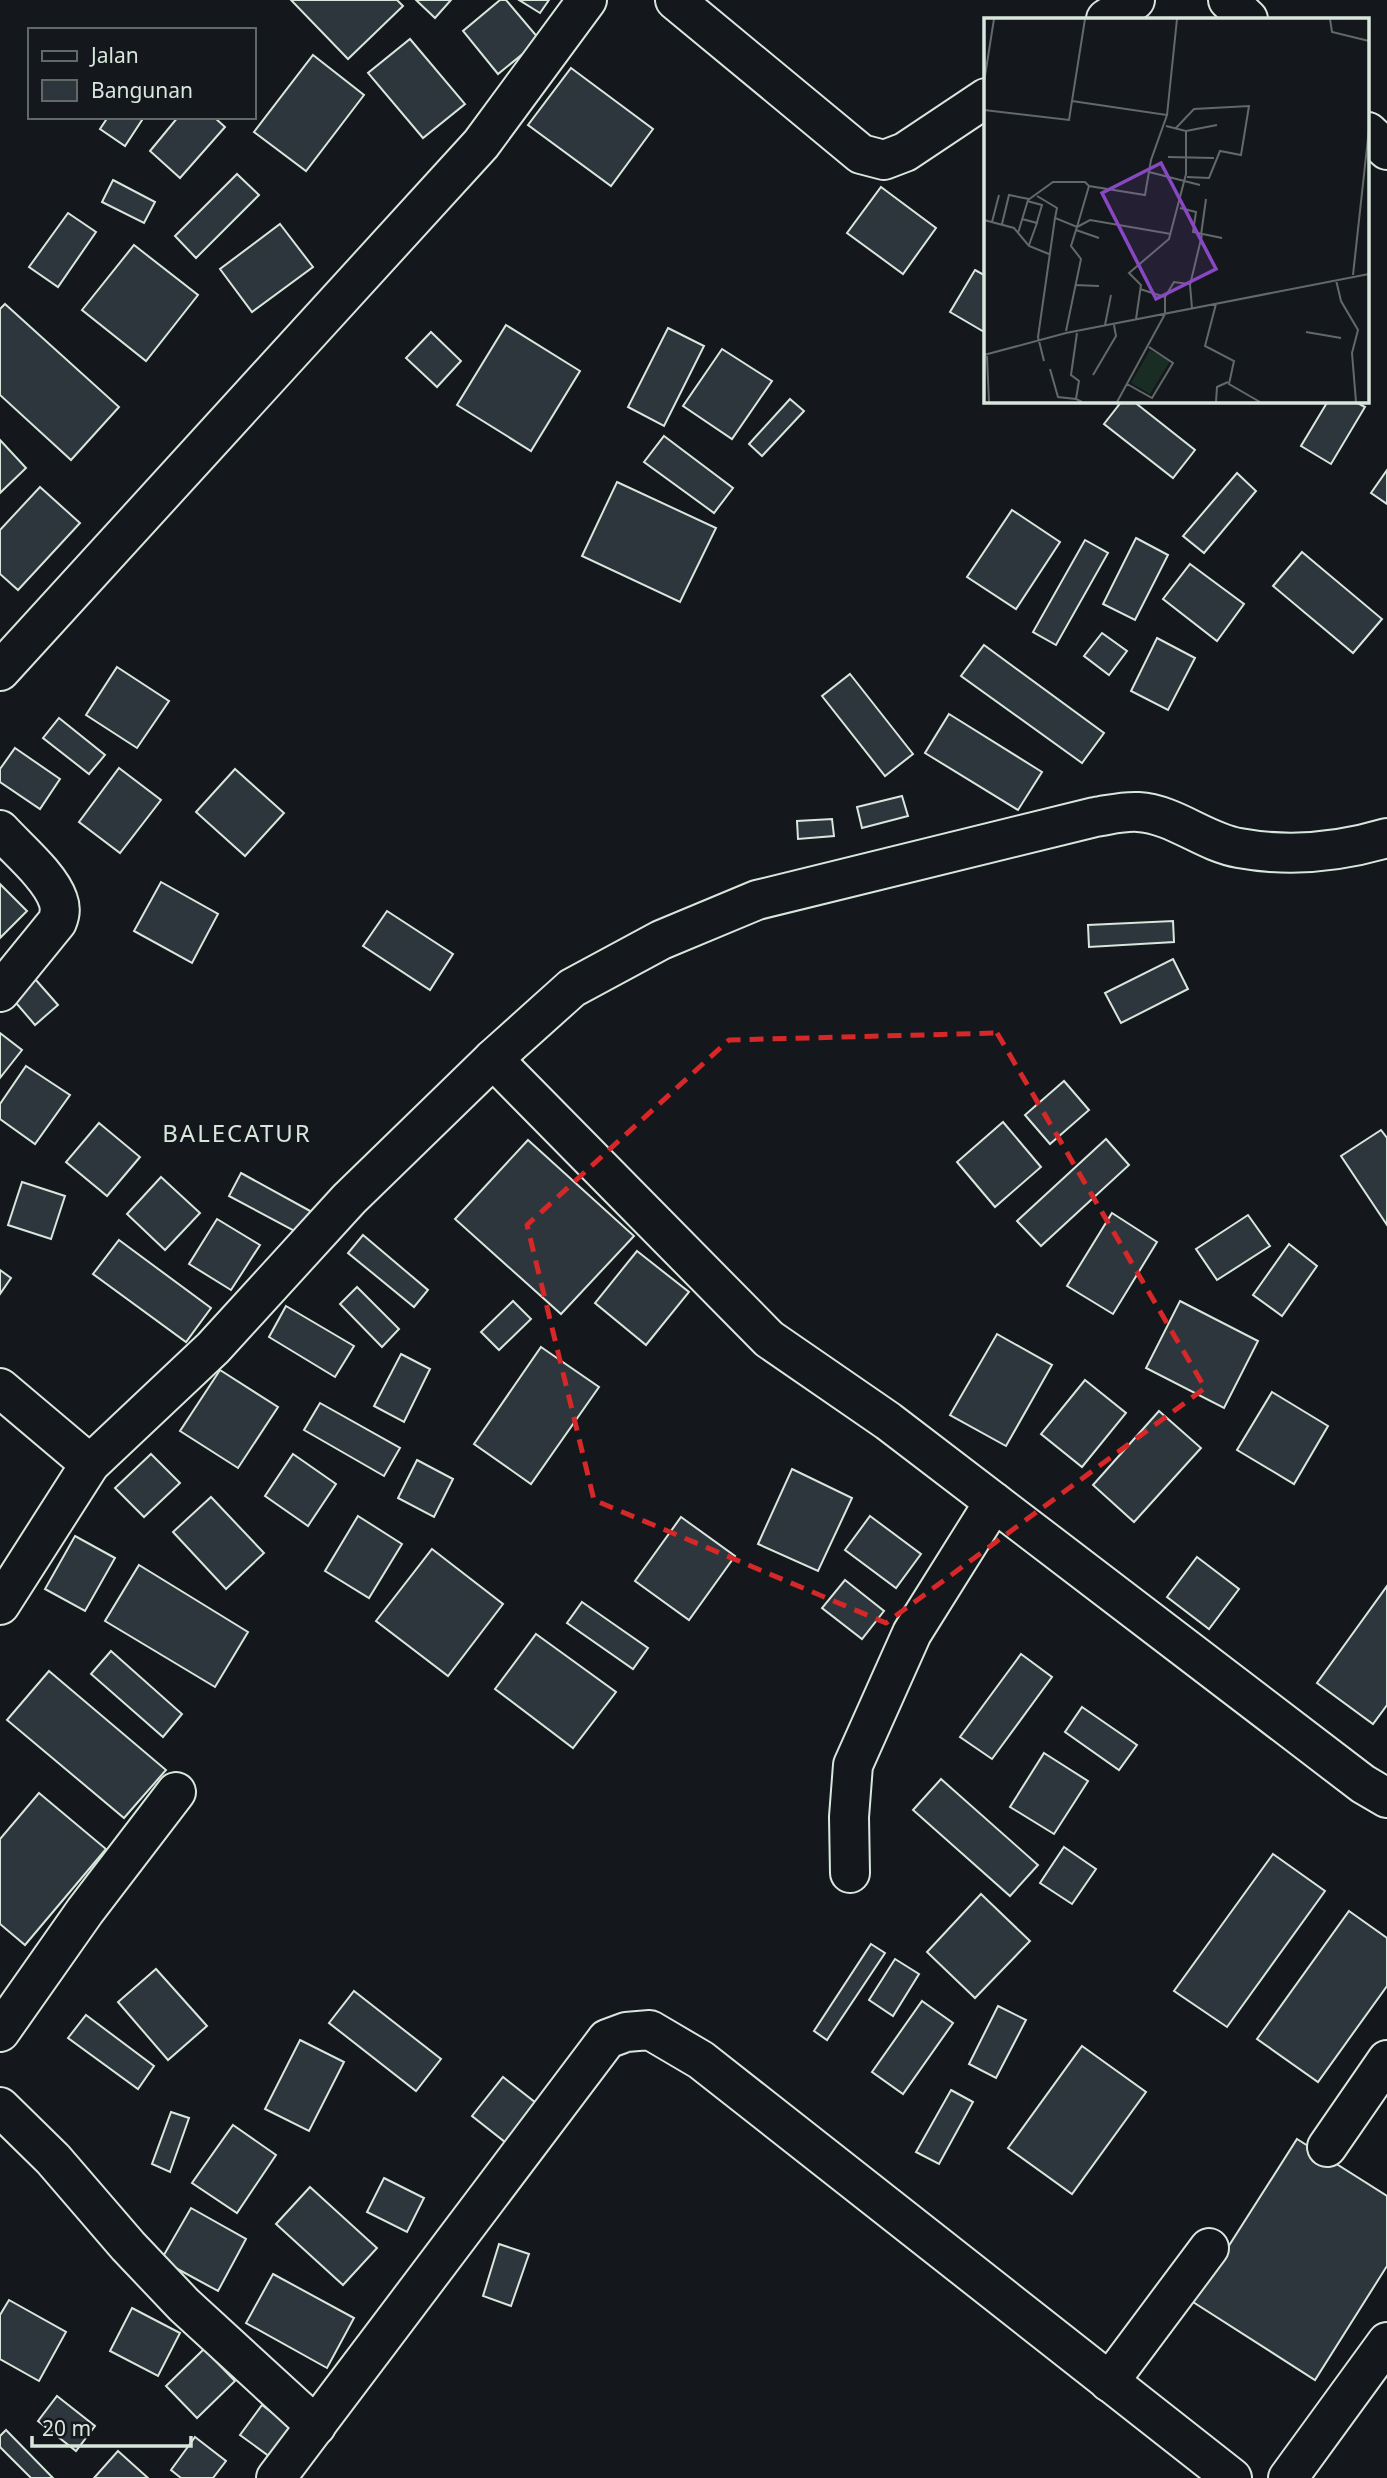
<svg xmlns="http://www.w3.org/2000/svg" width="1387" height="2478" font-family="'Noto Sans',sans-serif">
	<rect width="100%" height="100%" fill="#14181c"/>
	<!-- building -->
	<g fill="#2c363c" stroke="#d8e6dc" stroke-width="2">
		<path d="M291,0H397L403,6L348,59Z"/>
		<path d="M416,0H451L435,18Z"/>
		<path d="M500,0H506L540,40L498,74L463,31Z"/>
		<path d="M519,0H549L540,13Z"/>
		<path d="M410,39L465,104L423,138L368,73Z"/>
		<path d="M313,55L364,95L306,171L254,132Z"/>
		<path d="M571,68L653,129L611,186L528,125Z"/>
		<path d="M108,117H144L125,146L100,129Z"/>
		<path d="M178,117H214L225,127L180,178L150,151Z"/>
		<path d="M237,174L259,195L196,258L175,236Z"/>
		<path d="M113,180L155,202L144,223L102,202Z"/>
		<path d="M881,187L936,228L903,274L847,233Z"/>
		<path d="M68,213L96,232L58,287L29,267Z"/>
		<path d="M280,224L313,267L252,312L220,269Z"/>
		<path d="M134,245L198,295L146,361L82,310Z"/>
		<path d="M975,270L986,276V333L950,312Z"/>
		<path d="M5,304L119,407L71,460L0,395V309Z"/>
		<path d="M506,325L580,371L531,451L457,405Z"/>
		<path d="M668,328L704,346L664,426L628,407Z"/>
		<path d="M431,332L461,361L437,387L406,358Z"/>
		<path d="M722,349L772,381L732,439L683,406Z"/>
		<path d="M790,399L804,411L762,456L749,444Z"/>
		<path d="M1122,401H1133L1195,450L1173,478L1104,424Z"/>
		<path d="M1328,401H1354L1365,407L1331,464L1301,446Z"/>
		<path d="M664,436L733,488L714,513L644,462Z"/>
		<path d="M0,440L26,468L0,493Z"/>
		<path d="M1387,470V504L1371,493Z"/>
		<path d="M1237,473L1256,491L1204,553L1183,536Z"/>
		<path d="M617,482L716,528L680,602L582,556Z"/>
		<path d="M40,487L80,523L18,590L0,574V530Z"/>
		<path d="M1012,510L1060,542L1016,609L967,577Z"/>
		<path d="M1136,538L1168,555L1135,620L1103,604Z"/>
		<path d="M1085,540L1108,553L1056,645L1033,632Z"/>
		<path d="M1302,552L1382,619L1353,653L1273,586Z"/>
		<path d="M1190,564L1244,604L1217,641L1163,599Z"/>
		<path d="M1102,633L1127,651L1109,675L1084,656Z"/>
		<path d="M1157,638L1195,658L1168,710L1131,691Z"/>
		<path d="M984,645L1104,733L1082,763L961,676Z"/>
		<path d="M117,667L169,701L137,748L86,715Z"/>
		<path d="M850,674L913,754L885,776L822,696Z"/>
		<path d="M949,714L1042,772L1018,810L925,753Z"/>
		<path d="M59,718L105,755L89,774L43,738Z"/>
		<path d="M15,748L60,779L40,809L0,782V769Z"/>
		<path d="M119,768L161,800L120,853L79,822Z"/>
		<path d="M235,769L284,813L245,856L196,812Z"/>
		<path d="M902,796L908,816L862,828L857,807Z"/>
		<path d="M832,819L834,836L798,839L797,821Z"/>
		<path d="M161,882L218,914L192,963L134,931Z"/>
		<path d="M0,884L27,911L0,938Z"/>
		<path d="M387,911L453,954L430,990L363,946Z"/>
		<path d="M1173,921L1174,942L1089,947L1088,925Z"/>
		<path d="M1173,959L1188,989L1121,1023L1105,993Z"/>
		<path d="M28,971L58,1005L35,1025L5,990Z"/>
		<path d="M0,1033L22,1050L0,1078Z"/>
		<path d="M26,1066L70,1095L35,1144L0,1119V1104Z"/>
		<path d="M1064,1081L1089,1110L1050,1144L1025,1115Z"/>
		<path d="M1003,1122L1041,1167L995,1207L957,1162Z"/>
		<path d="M99,1123L140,1157L107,1196L66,1162Z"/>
		<path d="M1381,1130L1387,1138V1225L1341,1156Z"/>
		<path d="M1106,1139L1129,1165L1041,1246L1017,1221Z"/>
		<path d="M528,1140L634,1236L561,1314L455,1219Z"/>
		<path d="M241,1173L312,1212L300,1234L229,1196Z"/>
		<path d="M161,1177L200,1213L165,1250L127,1214Z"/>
		<path d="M22,1182L65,1196L51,1239L8,1225Z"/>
		<path d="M1112,1213L1157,1242L1113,1314L1067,1286Z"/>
		<path d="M1248,1215L1270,1246L1217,1280L1196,1249Z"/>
		<path d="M217,1219L260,1245L231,1290L189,1264Z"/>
		<path d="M363,1235L428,1290L414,1307L348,1253Z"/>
		<path d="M119,1240L211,1308L186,1342L93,1274Z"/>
		<path d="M1289,1244L1317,1266L1282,1316L1253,1295Z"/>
		<path d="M637,1251L689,1292L646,1345L595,1303Z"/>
		<path d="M0,1270L11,1278L0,1294Z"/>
		<path d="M357,1287L399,1329L382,1347L340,1304Z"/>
		<path d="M513,1301L531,1319L499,1350L481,1332Z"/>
		<path d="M1180,1301L1258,1341L1224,1408L1146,1368Z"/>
		<path d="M286,1306L354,1346L335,1377L269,1337Z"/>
		<path d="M997,1334L1052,1365L1006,1446L950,1415Z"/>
		<path d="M541,1347L599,1387L531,1484L474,1444Z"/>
		<path d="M401,1354L430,1369L404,1422L374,1406Z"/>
		<path d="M220,1370L278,1407L238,1468L180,1431Z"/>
		<path d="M1085,1380L1126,1413L1082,1467L1041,1434Z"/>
		<path d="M1272,1392L1328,1426L1294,1484L1237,1450Z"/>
		<path d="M320,1403L400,1448L384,1476L304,1430Z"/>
		<path d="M1159,1411L1201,1448L1134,1522L1093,1485Z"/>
		<path d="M151,1454L180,1483L144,1517L115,1488Z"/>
		<path d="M293,1454L336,1484L308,1526L265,1496Z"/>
		<path d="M417,1460L453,1479L434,1517L398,1498Z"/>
		<path d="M792,1469L852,1498L818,1571L758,1544Z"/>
		<path d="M211,1497L264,1553L226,1589L173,1532Z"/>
		<path d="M358,1516L402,1544L369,1598L325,1571Z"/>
		<path d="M870,1516L921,1554L896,1588L845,1550Z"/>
		<path d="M681,1517L735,1556L689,1620L635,1581Z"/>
		<path d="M75,1536L115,1558L85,1611L45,1589Z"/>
		<path d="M432,1549L503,1604L448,1676L376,1621Z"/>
		<path d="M1197,1557L1239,1589L1209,1629L1167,1597Z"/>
		<path d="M139,1565L248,1632L215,1687L105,1621Z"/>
		<path d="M845,1580L884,1611L862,1639L822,1608Z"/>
		<path d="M1387,1586V1705L1373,1724L1317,1683Z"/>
		<path d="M582,1602L648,1648L633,1669L567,1623Z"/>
		<path d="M536,1634L616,1692L573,1748L495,1689Z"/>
		<path d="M111,1651L182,1714L163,1737L91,1674Z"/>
		<path d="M1021,1654L1052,1677L992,1759L960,1737Z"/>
		<path d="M49,1671L166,1770L124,1818L7,1720Z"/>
		<path d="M1082,1707L1137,1745L1119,1770L1065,1732Z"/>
		<path d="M1044,1753L1088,1781L1054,1834L1010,1807Z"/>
		<path d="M941,1779L1038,1865L1010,1896L913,1810Z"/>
		<path d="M39,1793L106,1849L25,1945L0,1924V1839Z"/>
		<path d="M1064,1847L1096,1869L1072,1904L1040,1883Z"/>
		<path d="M1273,1854L1325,1891L1227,2027L1174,1991Z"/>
		<path d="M981,1894L1030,1941L975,1998L927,1952Z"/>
		<path d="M1349,1911L1387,1938V1986L1318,2082L1257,2039Z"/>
		<path d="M871,1944L885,1953L827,2040L814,2031Z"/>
		<path d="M895,1959L919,1974L893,2016L869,2000Z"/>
		<path d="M156,1969L207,2026L168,2060L118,2002Z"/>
		<path d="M354,1991L441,2059L416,2091L329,2023Z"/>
		<path d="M922,2001L953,2023L903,2094L872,2072Z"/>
		<path d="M998,2006L1026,2020L996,2078L969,2064Z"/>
		<path d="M86,2015L154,2066L138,2089L68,2038Z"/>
		<path d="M300,2040L344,2062L309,2131L265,2109Z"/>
		<path d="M1082,2046L1146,2092L1072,2194L1008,2148Z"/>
		<path d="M503,2077L536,2103L505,2142L472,2116Z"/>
		<path d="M951,2090L973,2102L939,2164L916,2152Z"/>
		<path d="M171,2112L189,2118L170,2172L152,2164Z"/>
		<path d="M233,2125L276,2155L237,2213L192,2183Z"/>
		<path d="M1297,2139L1387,2196V2266L1315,2380L1193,2302Z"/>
		<path d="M384,2178L424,2198L407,2232L367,2212Z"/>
		<path d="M310,2187L377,2248L343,2285L276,2224Z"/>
		<path d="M191,2208L246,2239L218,2291L161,2260Z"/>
		<path d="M499,2244L529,2254L511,2306L483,2296Z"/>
		<path d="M273,2274L354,2318L327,2368L246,2323Z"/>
		<path d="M9,2300L66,2332L39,2381L0,2359V2315Z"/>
		<path d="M132,2308L180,2333L158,2376L110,2351Z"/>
		<path d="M204,2349L235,2381L197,2418L166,2386Z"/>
		<path d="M57,2396L95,2426L76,2451L38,2421Z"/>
		<path d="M262,2405L295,2430L273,2459L240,2435Z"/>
		<path d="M6,2430L53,2478H31L0,2447V2436Z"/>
		<path d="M195,2437L226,2461L213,2478H181L171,2470Z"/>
		<path d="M118,2451L148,2478H94Z"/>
	</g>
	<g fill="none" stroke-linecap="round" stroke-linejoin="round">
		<defs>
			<g id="minor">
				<path d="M675,0L861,154L884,160L905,152L986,98"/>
				<path d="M1228,0L1248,19"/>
				<path d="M1106,19L1135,0"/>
				<path d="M1368,132L1387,150"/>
				<path d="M0,671L481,144L587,0"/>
				<path d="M0,830C17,849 50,876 58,900C61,908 60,915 57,922L0,992"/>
				<path d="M493,1059L769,1339L888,1421L1363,1784L1387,1798"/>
				<path d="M0,1388L90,1464"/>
				<path d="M0,1605L90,1464L213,1348L349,1199L493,1059L572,988L661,940L757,900L1095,817C1109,815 1124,811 1138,812C1174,814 1204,842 1239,848C1288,857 1340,852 1387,838"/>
				<path d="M850,1873L849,1817L853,1765L912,1633L994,1502"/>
				<path d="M0,2032L85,1911L176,1792"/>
				<path d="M0,2107L53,2159L128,2246L184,2305L316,2426"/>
				<path d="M1327,2147L1387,2060"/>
				<path d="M1109,2382L1209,2248"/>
				<path d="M276,2478L607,2039L626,2032L650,2030L701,2060L1232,2478"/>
				<path d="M1288,2478L1387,2342"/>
			</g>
		</defs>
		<!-- minor casing -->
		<use href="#minor" stroke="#d8e6dc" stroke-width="42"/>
		<!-- minor -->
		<use href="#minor" stroke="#14181c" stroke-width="38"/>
	</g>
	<!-- marked area -->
	<path fill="none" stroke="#d62828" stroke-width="5" stroke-dasharray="14 9" stroke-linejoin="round" d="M997,1033L1205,1388L886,1623L594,1500L527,1225L729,1040Z"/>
	<g text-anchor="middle" stroke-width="5" stroke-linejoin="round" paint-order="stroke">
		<!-- quarter labels -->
		<g font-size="24" letter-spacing="2" fill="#d8e6dc" stroke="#14181c">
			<text x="237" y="1142">BALECATUR</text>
		</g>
	</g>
	<!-- overview -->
	<g transform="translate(984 18)">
		<rect width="385" height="385" fill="#14181c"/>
		<path d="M166,332L186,343L166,376L147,365Z" fill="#1a2d24"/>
		<path fill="none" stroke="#626a69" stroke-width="2" d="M346,1L348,14L385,23M0,64L10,1M0,92L85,102L101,1M183,97L193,1M191,111L210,91L265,88L257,137L236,133L225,160L203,159M202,113L233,107M184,139L230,140M165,154L216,167M53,178L73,190L71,200L93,209L105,168M43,183L58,187L53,204M196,190L212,194L209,214L238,220M38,201L53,205L45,227M0,202L30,210L45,228L65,236M8,204L15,177M18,206L25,177L45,181M92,212L115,220M34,215L44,182L69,164H101L105,168L161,177L167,142L183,97L88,83M217,217L222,181M369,257L385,111M352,262L357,283L374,312L368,335L372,384M91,267L115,268M181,279L190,264L205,266M232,286L221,328L250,343L245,366L276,384M208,290L206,267L218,217M152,301L157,267L145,255L185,221L202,156V113L182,108M121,307L127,277M82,313L97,241L87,228L93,209L106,202L187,216M322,314L357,320M93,315L87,357L95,363L92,381L98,384M0,337L82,315L385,256M3,338L5,384M60,343L54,319L71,200M66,351L74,379L92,381M109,357L132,318L130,307M143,366L168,380L189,345L165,329M133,384L181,296V279L156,271M232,384L233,369L244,364"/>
		<path fill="#8948c3" fill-opacity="0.15" stroke="#8948c3" stroke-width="3.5" d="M177,145L232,251L172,281L118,175Z"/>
		<rect width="385" height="385" fill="none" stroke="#d8e6dc" stroke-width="3.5"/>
	</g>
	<!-- legend -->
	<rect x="28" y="28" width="228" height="91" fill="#14181c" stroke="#626a69" stroke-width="2"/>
	<rect x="42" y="51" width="35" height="10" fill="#14181c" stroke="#626a69" stroke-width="2"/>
	<text x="91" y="63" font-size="21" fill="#d8e6dc">Jalan</text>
	<rect x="42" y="80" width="35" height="21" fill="#2c363c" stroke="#626a69" stroke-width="2"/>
	<text x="91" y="98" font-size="21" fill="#d8e6dc">Bangunan</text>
	<!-- scale -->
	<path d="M32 2436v10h159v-10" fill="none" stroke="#d8e6dc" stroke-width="3.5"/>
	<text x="42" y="2436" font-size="21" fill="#d8e6dc" stroke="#14181c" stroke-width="5" paint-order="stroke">20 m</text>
</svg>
